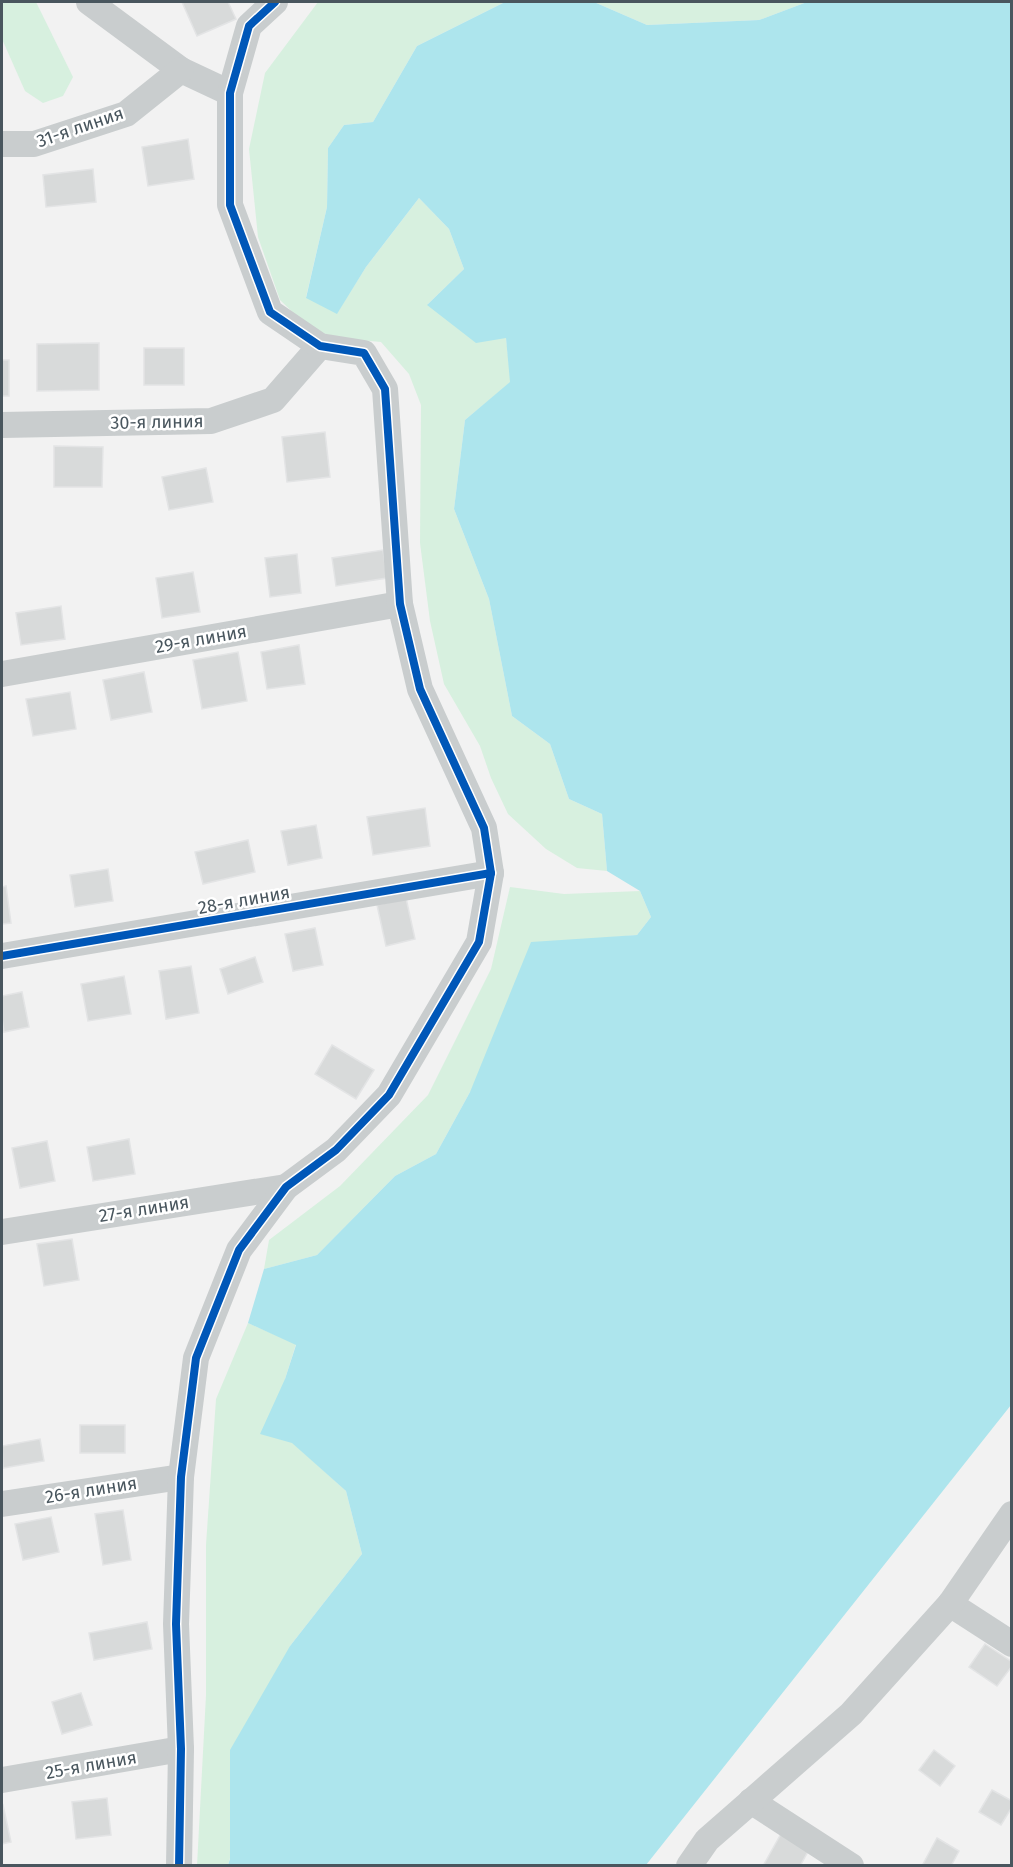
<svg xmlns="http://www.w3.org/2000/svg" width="1013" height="1867" font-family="'Fira Sans',sans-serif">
	<rect width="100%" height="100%" fill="#f2f2f2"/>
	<!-- green -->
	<g fill="#d7f0df">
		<path d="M2,2H36L73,77L63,96L43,103L25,91L2,39Z"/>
		<path d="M318,2H505L417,46L373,122L344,125L328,148L327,207L306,297L337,313L366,267L419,198L449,229L464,269L428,304L506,338L511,382L465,420L454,509L489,599L512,716L550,744L569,799L602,814L607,871L577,868L546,849L508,814L491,778L480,746L444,684L430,621L420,543L421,405L409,374L381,342L337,338L309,328L280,300L258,237L249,149L265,73Z"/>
		<path d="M594,2H807L759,20L647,25Z"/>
		<path d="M510,887L564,894L640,891L651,917L637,935L615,937L470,1092L436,1154L395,1176L317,1255L264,1269L269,1240L340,1186L428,1095L491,969Z"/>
		<path d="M248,1323L296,1344L285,1379L292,1442L346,1491L362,1554L290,1646L228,1865L197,1866L206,1695V1545L216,1399Z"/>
	</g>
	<!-- water -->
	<path fill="#ade5ed" d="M505,2H594L647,25L759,20L807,2H1011V1405L646,1865H228L230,1859V1750L290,1646L362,1554L346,1491L292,1443L260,1434L285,1379L296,1345L248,1323L264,1269L317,1255L395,1176L436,1154L470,1092L531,942L637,935L651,917L640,891L607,871L602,814L569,799L550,744L512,716L489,599L454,509L465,420L510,382L506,338L476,343L427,305L464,269L449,229L419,198L366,267L337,314L306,298L327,207L328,148L344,125L373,122L417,46Z"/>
	<!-- building -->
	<g fill="#d8dada" stroke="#e3e4e5" stroke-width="1.5">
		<path d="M182,2H228L236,19L197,36Z"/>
		<path d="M188,139L194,179L148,186L142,147Z"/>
		<path d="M93,169L96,202L46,207L43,175Z"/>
		<path d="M99,343V390L37,391V344Z"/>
		<rect x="144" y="348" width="40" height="37"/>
		<rect x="2" y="360" width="7" height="36"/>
		<path d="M325,432L330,477L287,482L282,437Z"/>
		<path d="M54,446L103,447L102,487H54Z"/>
		<path d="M206,468L213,502L169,510L162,477Z"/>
		<path d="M383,550L387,578L336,586L332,558Z"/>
		<path d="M297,554L301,593L270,597L265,558Z"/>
		<path d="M193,572L200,612L162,618L156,578Z"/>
		<path d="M61,606L65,639L21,645L16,613Z"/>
		<path d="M299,645L305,684L267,689L261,652Z"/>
		<path d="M238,652L247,701L202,709L193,660Z"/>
		<path d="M144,672L152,712L111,720L103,680Z"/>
		<path d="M70,692L76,729L33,736L26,699Z"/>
		<path d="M425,808L430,846L373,855L367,817Z"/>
		<path d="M316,825L322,858L288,865L281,831Z"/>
		<path d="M248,840L255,872L203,884L195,852Z"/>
		<path d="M108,869L113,901L75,907L70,875Z"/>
		<path d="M6,886L11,923L2,924V887Z"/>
		<path d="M406,898L415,939L386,946L377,905Z"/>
		<path d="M315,928L323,965L293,971L285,934Z"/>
		<path d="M255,957L263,982L228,994L220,969Z"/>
		<path d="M191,966L199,1013L166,1019L159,971Z"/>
		<path d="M124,976L131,1014L88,1021L81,984Z"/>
		<path d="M22,992L29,1027L4,1032L2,1018V996Z"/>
		<path d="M332,1045L374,1070L356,1099L315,1074Z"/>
		<path d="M129,1139L135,1174L93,1181L87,1147Z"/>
		<path d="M47,1141L55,1181L20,1188L12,1148Z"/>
		<path d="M72,1239L79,1280L44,1286L37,1244Z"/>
		<rect x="80" y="1425" width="45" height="28"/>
		<path d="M40,1439L44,1461L3,1468L2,1446Z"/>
		<path d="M123,1510L131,1560L103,1565L95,1514Z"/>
		<path d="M51,1517L59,1552L23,1560L15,1524Z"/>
		<path d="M147,1622L152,1649L94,1660L89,1633Z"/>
		<path d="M985,1644L1012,1662V1666L997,1686L969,1667Z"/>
		<path d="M81,1693L92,1725L62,1734L52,1702Z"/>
		<path d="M934,1750L955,1766L940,1786L919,1770Z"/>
		<path d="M992,1790L1012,1801V1807L1001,1825L979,1812Z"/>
		<path d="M107,1798L111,1835L76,1839L72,1802Z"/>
		<path d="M3,1805L11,1842L2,1844V1806Z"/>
		<path d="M782,1832L810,1848L800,1866H763Z"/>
		<path d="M937,1838L959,1851L951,1866H922Z"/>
	</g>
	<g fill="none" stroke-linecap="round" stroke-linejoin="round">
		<!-- street -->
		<g stroke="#c9cdce" stroke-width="26">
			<path d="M89,2L181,70L230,93"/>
			<path d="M2,144H34L126,114L181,70"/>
			<path d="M2,425L211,421L273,400L320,346"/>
			<path d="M2,674L400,604"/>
			<path d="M2,956L491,873"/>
			<path d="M2,1232L286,1187"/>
			<path d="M2,1504L181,1477"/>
			<path d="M950,1604L1012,1644"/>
			<path d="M2,1780L181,1749"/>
			<path d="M751,1801L851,1866"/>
			<path d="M179,1866L181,1749L176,1624L181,1477L196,1358L239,1250L286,1187L336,1150L389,1095L479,942L491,873L484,828L420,689L400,604L385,389L364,353L320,346L270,312L230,205V93L249,26L275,2"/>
			<path d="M689,1866L707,1840L851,1714L950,1604L1012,1514"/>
		</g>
		<defs>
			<g id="cycleway">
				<path d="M2,956L491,873"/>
				<path d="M179,1866L181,1749L176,1624L181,1477L196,1358L239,1250L286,1187L336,1150L389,1095L479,942L491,873L484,828L420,689L400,604L385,389L364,353L320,346L270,312L230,205V93L249,26L275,2"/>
			</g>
		</defs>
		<!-- cycleway casing -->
		<use href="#cycleway" stroke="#fff" stroke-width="11"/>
		<!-- cycleway -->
		<use href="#cycleway" stroke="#0057b8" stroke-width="8"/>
	</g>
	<g text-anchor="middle" stroke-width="5" stroke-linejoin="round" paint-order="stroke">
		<!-- street labels -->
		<g font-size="18" fill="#49565e" stroke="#fff">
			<text transform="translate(80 127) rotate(-19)" y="6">31-я линия</text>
			<text transform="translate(157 422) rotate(-1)" y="6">30-я линия</text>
			<text transform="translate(201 639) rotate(-10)" y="6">29-я линия</text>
			<text transform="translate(244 900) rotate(-10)" y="6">28-я линия</text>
			<text transform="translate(144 1209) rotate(-9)" y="6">27-я линия</text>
			<text transform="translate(91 1490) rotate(-9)" y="6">26-я линия</text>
			<text transform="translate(91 1765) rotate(-10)" y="6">25-я линия</text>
		</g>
	</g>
	<!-- border -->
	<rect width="1013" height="1867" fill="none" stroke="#49565e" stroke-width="6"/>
</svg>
